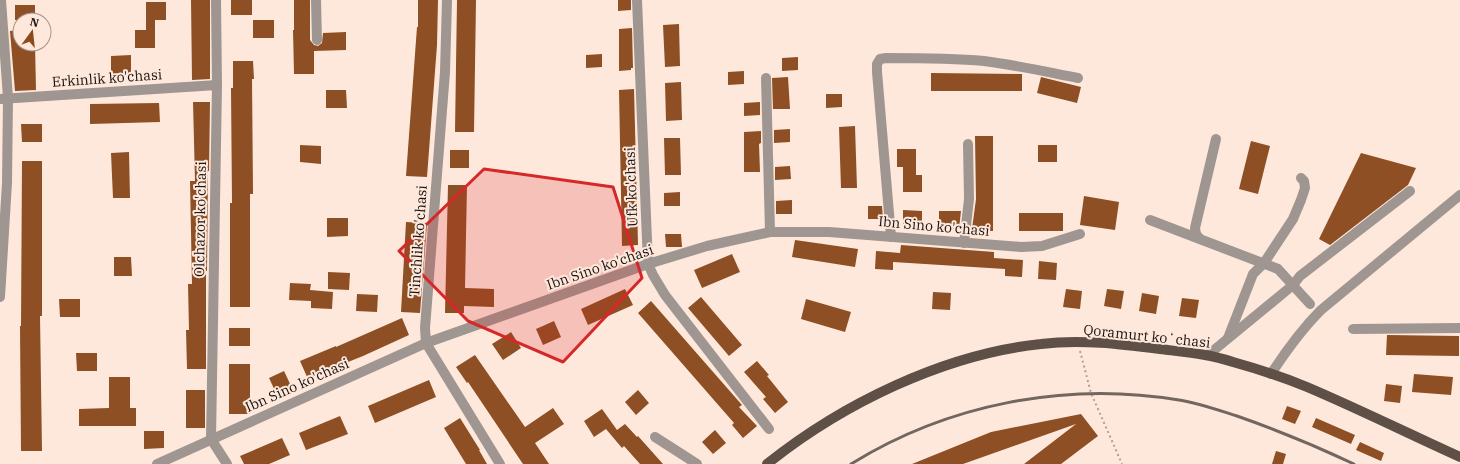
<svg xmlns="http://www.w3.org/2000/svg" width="1460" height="464" font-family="'IBM Plex Serif',serif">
	<rect width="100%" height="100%" fill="#fee8dc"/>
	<!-- building -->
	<g fill="#8d4f23">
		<path d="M191,0H210V79L192,80Z"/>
		<rect x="231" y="0" width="21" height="15"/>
		<path d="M294,0H310V40L314,45L318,46L322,43L323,33L346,32V50L314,51V74H294L293,30H294Z"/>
		<path d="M418,0H438L437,45L427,177L406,176L417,27H418Z"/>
		<path d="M457,0H476L474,132H455Z"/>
		<path d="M618,0H631V10L618,11Z"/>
		<path d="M146,2H166V20H155V48H135V30H146Z"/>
		<rect x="15" y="5" width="20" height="15"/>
		<rect x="253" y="20" width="21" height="18"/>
		<path d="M679,24L680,66L665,67L663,25Z"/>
		<path d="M632,28L633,68H631V70L619,71V29Z"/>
		<path d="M20,30V44H35L36,90L15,91L10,31Z"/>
		<path d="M602,54V67L586,68V55Z"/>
		<path d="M131,55V73L111,74V56Z"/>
		<path d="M798,57V70L782,71V58Z"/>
		<path d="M233,61H253L254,79H252L253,194H250V307H230V203H232L231,88H233Z"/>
		<path d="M744,71V84L728,85V72Z"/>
		<path d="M931,73L1022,74V91H931Z"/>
		<path d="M788,77L790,109H773L772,78Z"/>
		<path d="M1041,77L1081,87L1077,103L1037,93Z"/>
		<path d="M681,82L682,120L666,121L665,83Z"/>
		<path d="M634,89L638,245L622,246L619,90Z"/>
		<path d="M326,90H346L347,108H326Z"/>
		<path d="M826,94H842V107L826,108Z"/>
		<path d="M193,102H210L209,171H208L207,271H206V369H187L186,330H189L188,284H192L190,181H195Z"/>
		<path d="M760,102V115L744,116V103Z"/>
		<path d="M159,103L160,122L90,124V104Z"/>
		<path d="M21,124H42V142H22Z"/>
		<path d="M855,126L857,188H841L839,127Z"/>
		<path d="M790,129V142L774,143V130Z"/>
		<path d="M761,131V143L759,144L760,172H744V132Z"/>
		<path d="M975,136H993V231H974V229H972L976,199Z"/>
		<path d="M664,138H680L681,175H665Z"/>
		<path d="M1251,141L1270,146L1258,194L1239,189Z"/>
		<path d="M300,145L321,146V164L300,162Z"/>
		<rect x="1038" y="145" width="19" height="17"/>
		<path d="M897,149H916V175H922V192H903V167H897Z"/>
		<rect x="450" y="150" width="19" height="18"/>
		<path d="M129,152L130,198H113L111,153Z"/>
		<path d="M1361,153L1416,168L1408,185L1330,245L1319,239Z"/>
		<path d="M22,161H42V316H40L42,451H21L20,326H21Z"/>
		<path d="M790,166L791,179L775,180V167Z"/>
		<path d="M448,185H467L465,288L494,289V307L464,306V313H445Z"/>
		<path d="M680,192V206H664V193Z"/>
		<path d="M1084,196L1119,202L1115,230L1080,225Z"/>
		<path d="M792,200V214H776V201Z"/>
		<path d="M868,206H882L883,219H868Z"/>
		<path d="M903,210L922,211V228H903Z"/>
		<path d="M939,211H961L959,229H939Z"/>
		<rect x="1019" y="213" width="44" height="18"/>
		<path d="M327,218H348V236L327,237Z"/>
		<path d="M406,222L427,223L420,313L401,312Z"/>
		<path d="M665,234H681L682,247H666Z"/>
		<path d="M795,240L858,249L855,267L792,257Z"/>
		<path d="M901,245L994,252V258L1023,260L1022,277L1005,276V269L893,262V270L875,269L876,251L900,253Z"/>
		<path d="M732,254L740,272L702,288L694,270Z"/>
		<path d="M114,257H131L132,276H114Z"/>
		<path d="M1039,261L1057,263L1056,280L1038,279Z"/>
		<path d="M328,272L350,273L349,290L328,289Z"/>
		<path d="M290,283L311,284L310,290L333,292L332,309L311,308V301L289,300Z"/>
		<path d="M625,289L633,305L588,325L581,309Z"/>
		<path d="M1066,289L1082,291L1080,309L1063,307Z"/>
		<path d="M1107,289L1124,291L1121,309L1104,306Z"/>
		<path d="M933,292L951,293L950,310L932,309Z"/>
		<path d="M1142,293L1159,296L1156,314L1139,311Z"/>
		<path d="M357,294L378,295L377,312L356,311Z"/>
		<path d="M701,297L742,345L729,356L688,308Z"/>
		<path d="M1182,298L1199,300L1196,318L1179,316Z"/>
		<path d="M59,299H80V317H60Z"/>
		<path d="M806,299L851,312L845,332L801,319Z"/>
		<path d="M651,301L742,405L739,407L757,426L743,438L732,425L734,423L638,313Z"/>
		<path d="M402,318L409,335L363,356L348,362V360L308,379L300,361L336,346V347Z"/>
		<path d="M554,321L561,337L543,345L536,329Z"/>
		<rect x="229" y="328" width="21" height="18"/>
		<path d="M511,332L521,348L503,360L492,344Z"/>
		<path d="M1387,335L1459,336V356L1386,355Z"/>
		<path d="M76,353H97V371H77Z"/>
		<path d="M475,355L525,427L553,408L564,424L535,443L549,464H523L468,382L467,383L456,367Z"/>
		<path d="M757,361L769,375L767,376L788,402L775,413L763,399L766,397L744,372Z"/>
		<rect x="229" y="364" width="21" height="50"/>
		<path d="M284,371L292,388L277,395L269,378Z"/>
		<path d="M1414,374L1453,377L1451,395L1412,392Z"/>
		<path d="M109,377H130V408H136V426H79V409L109,408Z"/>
		<path d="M429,380L436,397L375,423L368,406Z"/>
		<path d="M1386,384L1402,386L1400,403L1384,401Z"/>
		<rect x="186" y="390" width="19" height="38"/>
		<path d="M638,390L649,403L636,415L625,402Z"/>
		<path d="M1287,406L1301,411L1295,424L1282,419Z"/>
		<path d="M602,409L617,430L625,424L637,437L638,436L663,464H640L624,446L622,448L606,429L594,437L584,421Z"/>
		<path d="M1081,414L1098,436L1061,464H1024L1076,424L963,464H912L991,432Z"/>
		<path d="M340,416L348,434L306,450L299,433Z"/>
		<path d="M460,418L480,450H479L487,464H466L444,428Z"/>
		<path d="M1316,418L1355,435L1351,444L1312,427Z"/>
		<path d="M715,430L726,443L713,454L702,442Z"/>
		<path d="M144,431H164V448L144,449Z"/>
		<path d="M282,438L290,455L269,464H244L240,456Z"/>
		<path d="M1360,442L1384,453L1381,461L1356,450Z"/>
		<path d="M1276,451L1286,454L1283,464H1272Z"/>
	</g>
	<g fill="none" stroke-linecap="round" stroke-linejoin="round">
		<!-- path -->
		<path stroke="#b09f96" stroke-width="2" stroke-dasharray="2 3" stroke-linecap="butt" d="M1080,351L1091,393L1122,464"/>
		<!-- minor -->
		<g stroke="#9f9691" stroke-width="10">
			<path d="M216,0L217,85L211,439L227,464"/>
			<path d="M316,0L317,40"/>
			<path d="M447,0L445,72L425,328L426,343L500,464"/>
			<path d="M637,0L648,264L653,275L665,295L769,429"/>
			<path d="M766,78L770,232"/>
			<path d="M0,99L217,85"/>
			<path d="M1150,220L1278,269L1310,304"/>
			<path d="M891,237L877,72V64L880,59L886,58C919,58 952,58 984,61C1016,65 1047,72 1078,78"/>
			<path d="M1200,239L1196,234L1195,228L1216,139"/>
			<path d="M964,243L969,199L968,144"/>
			<path d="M0,297L7,183L8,98L1,0"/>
			<path d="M1353,329L1460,328"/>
			<path d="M1228,338L1253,274L1264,263L1293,219L1301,200L1305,188L1304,181L1301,178"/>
			<path d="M1208,355L1293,285L1300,276L1410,191"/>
			<path d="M1271,374C1286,351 1301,330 1321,310L1460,195"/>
			<path d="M655,437L697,464"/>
			<path d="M157,464L426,343L648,264L707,246L770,232H829L1021,247L1042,246L1080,234"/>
		</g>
		<!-- major -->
		<path stroke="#5f5047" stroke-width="10" d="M767,464C842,404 944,354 1041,344C1080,339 1120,344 1160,349C1184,352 1209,354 1233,362C1258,369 1283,377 1307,387C1359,409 1409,434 1460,457"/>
		<!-- rail -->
		<path stroke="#73665f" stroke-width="3" d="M851,464C948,404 1066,381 1179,400C1198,403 1218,410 1237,416C1277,430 1316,446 1354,464"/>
	</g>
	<!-- marked area -->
	<path fill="#d62828" fill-opacity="0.2" stroke="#d62828" stroke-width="3" stroke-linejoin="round" d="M484,169L613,187L642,278L563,362L468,321L399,251Z"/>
	<g text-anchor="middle" stroke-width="4" stroke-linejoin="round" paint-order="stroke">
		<!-- street labels -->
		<g font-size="14" fill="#1a130f" stroke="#fee8dc">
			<text transform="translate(107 78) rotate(-4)" y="5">Erkinlik ko'chasi</text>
			<text transform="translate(631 187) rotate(-92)" y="5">Ufk ko'chasi</text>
			<text transform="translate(200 219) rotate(-89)" y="5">Olchazor ko'chasi</text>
			<text transform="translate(934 226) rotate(5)" y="5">Ibn Sino ko'chasi</text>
			<text transform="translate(418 241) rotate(-86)" y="5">Tinchlik ko'chasi</text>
			<text transform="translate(600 267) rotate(-19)" y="5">Ibn Sino ko'chasi</text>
			<text transform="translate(1147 336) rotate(6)" y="5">Qoramurt koʻchasi</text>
			<text transform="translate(297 385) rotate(-24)" y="5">Ibn Sino ko'chasi</text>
		</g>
	</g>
	<!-- north arrow -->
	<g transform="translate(32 32) rotate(15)"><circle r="19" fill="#fee8dc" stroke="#a3938a"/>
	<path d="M0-3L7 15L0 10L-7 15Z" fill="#8e4b1a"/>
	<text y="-6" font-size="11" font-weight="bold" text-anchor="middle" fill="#1a130f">N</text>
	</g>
</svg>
